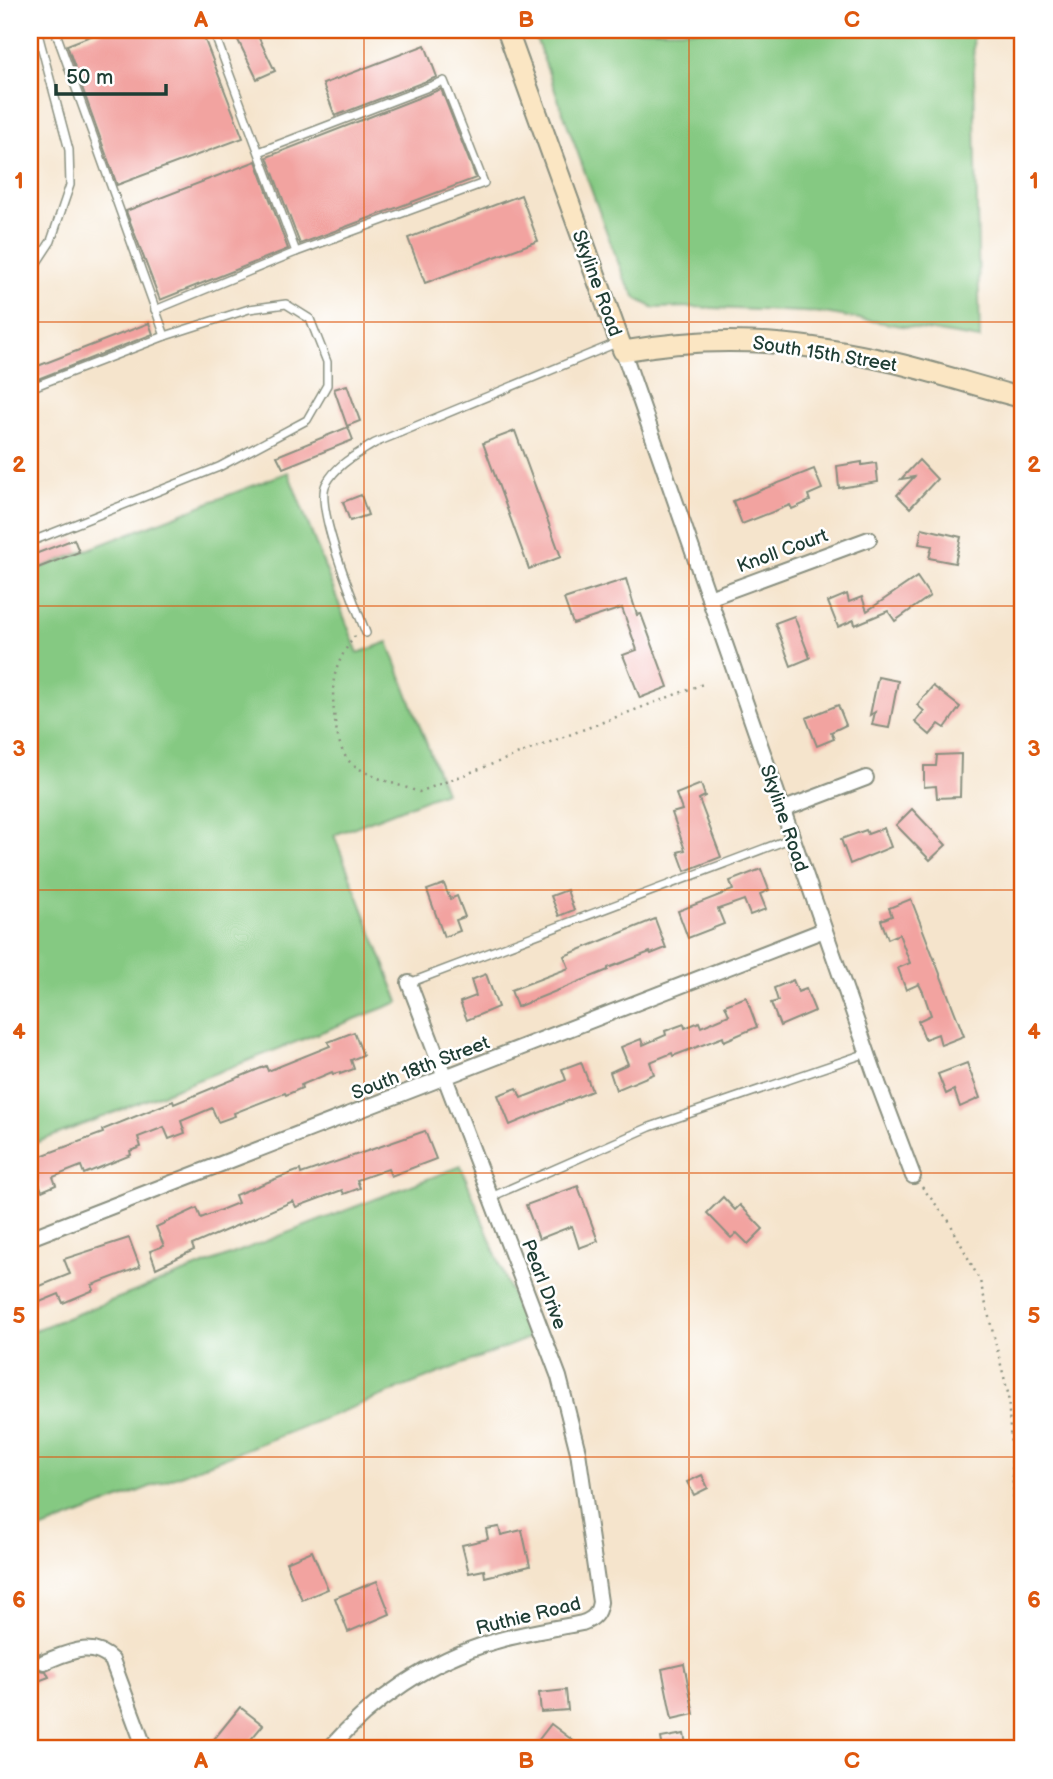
<svg xmlns="http://www.w3.org/2000/svg" width="1053" height="1779" font-family="'Balsamiq Sans',sans-serif">
	<rect width="100%" height="100%" fill="#fff"/>
	<filter id="ink" filterUnits="userSpaceOnUse"><feTurbulence type="fractalNoise" baseFrequency=".0143" numOctaves="2"/><feDisplacementMap in="SourceGraphic" scale="14" xChannelSelector="R" yChannelSelector="G"/><feConvolveMatrix kernelMatrix="1 2 1 2 8 2 1 2 1" color-interpolation-filters="sRGB"/></filter>
	<filter id="wash" filterUnits="userSpaceOnUse"><feTurbulence type="fractalNoise" baseFrequency=".00686" numOctaves="4" result="noise"/><feDisplacementMap in="SourceGraphic" scale="28" xChannelSelector="R" yChannelSelector="G"/><feGaussianBlur stdDeviation="1.57" result="paint"/><feColorMatrix in="noise" values="0 0 0 0 0 0 0 0 0 0 0 0 0 0 0 0 0 1.4 0 .05"/><feComposite in="paint" operator="in"/></filter>
	<g filter="url(#wash)">
		<rect width="100%" height="100%" fill="#f5e4cc"/>
		<!-- green -->
		<g fill="#85c982" stroke="#52835b" stroke-width="2">
			<path d="M533,30H973L980,339L824,313L692,307L654,308L637,299L626,282L611,244Z"/>
			<path d="M288,472L358,653L388,642L445,792L334,835L399,1002L30,1145V572Z"/>
			<path d="M461,1166L529,1338L30,1534V1332Z"/>
		</g>
		<g id="blocks">
			<!-- building -->
			<g fill="#f2a3a0">
				<path d="M106,30H201L243,138L117,185L67,45Z"/>
				<path d="M233,30H255L275,71L257,79Z"/>
				<path d="M425,45L437,77L335,116L323,84Z"/>
				<path d="M441,89L476,178L300,244L267,157Z"/>
				<path d="M256,161L288,249L160,300L126,211Z"/>
				<path d="M521,195L538,241L425,283L408,238Z"/>
				<path d="M149,323L153,334L30,382V369Z"/>
				<path d="M347,385L360,421L347,426L334,389Z"/>
				<path d="M348,427L353,440L283,468L277,456Z"/>
				<path d="M515,431L561,557L529,569L483,443Z"/>
				<path d="M919,460L937,479L910,508L897,495L914,477L901,479Z"/>
				<path d="M862,462V465L876,463L878,482L839,488L837,466Z"/>
				<path d="M814,469L822,489L808,495L810,501L792,509L790,505L742,524L733,501Z"/>
				<path d="M361,495L368,515L350,521L343,502Z"/>
				<path d="M922,528L961,537L955,563L929,558L932,546L919,544Z"/>
				<path d="M74,539L79,552L30,571V556Z"/>
				<path d="M917,577L930,596L895,621L888,611L855,625L854,620L838,627L828,602L847,594L849,602L862,597L867,611Z"/>
				<path d="M626,579L637,615L641,614L668,687L640,698L623,655L637,650L622,608L573,624L564,599Z"/>
				<path d="M794,616L810,658L791,666L775,623Z"/>
				<path d="M878,677L898,681L889,728L872,725L875,712L870,715Z"/>
				<path d="M933,686L960,707L945,728L939,724L930,735L915,722L924,711L917,705Z"/>
				<path d="M838,705L846,725L831,732L834,739L817,746L806,718Z"/>
				<path d="M961,754L960,797L937,798L936,786L924,787V766H936L937,755Z"/>
				<path d="M701,784L705,796L699,799L721,857L685,871L678,852L685,850L672,813L682,810L676,794Z"/>
				<path d="M912,809L946,845L930,860L896,825Z"/>
				<path d="M884,828L891,847L850,864L841,839L866,830L868,834Z"/>
				<path d="M761,869L769,890L760,894L766,909L750,915L744,900L718,909L724,924L688,938L678,911L733,890L730,881Z"/>
				<path d="M444,884L450,899L457,896L465,917L456,920L460,931L444,937L427,890Z"/>
				<path d="M567,890L574,910L559,916L551,896Z"/>
				<path d="M911,899L964,1036L941,1045L938,1034L925,1039L918,1021L931,1015L923,992L919,984L906,990L898,968L910,963L899,934L888,939L881,920L892,916L889,908Z"/>
				<path d="M655,919L666,948L651,954L650,952L608,968V970L517,1007L511,990L569,968L564,956Z"/>
				<path d="M486,974L498,1007L467,1020L460,1002L476,996L471,980Z"/>
				<path d="M793,980L798,992L806,989L815,1011L780,1026L771,1003L778,1001L774,988Z"/>
				<path d="M746,997L757,1027L724,1041L723,1037L673,1056L672,1053L650,1062L654,1074L616,1090L610,1072L628,1064L621,1047L641,1039L643,1045L666,1035L665,1031L684,1024L685,1028L699,1022L701,1027L729,1015L725,1005Z"/>
				<path d="M354,1032L363,1055L351,1060L354,1069L340,1074V1072L333,1074L332,1072L301,1085L302,1088L286,1095L285,1093L234,1113L235,1116L218,1122L212,1108L181,1121L185,1133L169,1139L164,1127L138,1137L141,1147L130,1151L131,1155L84,1174L81,1166L53,1177L56,1185L42,1191L38,1181L30,1185V1160L103,1133L102,1130L173,1101L174,1104L266,1066L268,1071L330,1046L328,1042Z"/>
				<path d="M581,1062L592,1091L510,1125L498,1095L517,1088L521,1098L534,1093L566,1080L562,1069Z"/>
				<path d="M967,1063L980,1098L960,1107L954,1090L946,1094L938,1074Z"/>
				<path d="M425,1131L436,1159L391,1176L388,1169L357,1180L360,1188L344,1194L342,1190L296,1207L293,1201L192,1245L194,1250L156,1268L150,1251L164,1246L156,1227L197,1208L201,1218L238,1203L235,1195L278,1178L300,1170L301,1174Z"/>
				<path d="M578,1186L598,1241L579,1248L572,1226L539,1239L526,1205Z"/>
				<path d="M723,1197L735,1210L740,1205L763,1229L748,1244L737,1233L731,1238L707,1213Z"/>
				<path d="M129,1238L140,1267L92,1285L94,1290L63,1303L59,1294L30,1306V1290L70,1274L64,1259Z"/>
				<path d="M702,1475L708,1488L694,1495L687,1482Z"/>
				<path d="M499,1527L501,1535L522,1530L530,1566L485,1577L484,1570L469,1573L462,1545L488,1539L486,1529Z"/>
				<path d="M312,1551L328,1589L302,1600L286,1562Z"/>
				<path d="M377,1581L390,1614L348,1632L335,1598Z"/>
				<path d="M40,1653L35,1660V1665L39,1670L46,1671L49,1677L30,1684V1656Z"/>
				<path d="M684,1664L694,1714L672,1719L662,1669Z"/>
				<path d="M566,1690L568,1710L541,1712L539,1693Z"/>
				<path d="M240,1707L263,1725L243,1749H206Z"/>
				<path d="M551,1724L584,1749H546L537,1742Z"/>
				<path d="M684,1734L687,1749H663L661,1738Z"/>
			</g>
		</g>
	</g>
	<g filter="url(#ink)">
		<use href="#blocks" fill-opacity="0" stroke="#8a9080" stroke-width="2"/>
		<g fill="none" stroke-linecap="round" stroke-linejoin="round">
			<defs>
				<g id="lane">
					<path d="M55,30L165,336"/>
					<path d="M213,30L296,252"/>
					<path d="M30,273L51,241L70,185L69,150L37,30"/>
					<path d="M155,310L296,252L484,183L444,81L259,152"/>
					<path d="M30,388L165,336L249,309L286,304L310,319L327,362V385L307,420L219,467L30,542"/>
					<path d="M366,633C356,607 314,507 326,484C337,464 356,455 375,443L619,342"/>
					<path d="M409,983L792,838"/>
					<path d="M491,1197L650,1127L867,1053"/>
				</g>
				<g id="street">
					<path d="M623,351L878,1083L913,1176"/>
					<path d="M709,598L869,539"/>
					<path d="M782,810L866,778"/>
					<path d="M30,1238L824,930"/>
					<path d="M44,1662C68,1653 91,1640 112,1660L145,1749"/>
					<path d="M329,1749C372,1700 430,1660 493,1642C522,1633 553,1629 582,1623C594,1619 598,1614 600,1602L578,1452L559,1377L409,983"/>
				</g>
				<path id="secondary" d="M507,30L623,351C712,335 790,340 878,359C927,369 975,386 1023,398"/>
			</defs>
			<!-- lane casing -->
			<use href="#lane" stroke="#8a9080" stroke-width="10"/>
			<!-- street casing -->
			<use href="#street" stroke="#8a9080" stroke-width="18"/>
			<!-- secondary casing -->
			<use href="#secondary" stroke="#8a9080" stroke-width="23"/>
			<!-- path -->
			<g stroke="#8a9080" stroke-width="2.5" stroke-dasharray="2 5" stroke-linecap="butt">
				<path d="M355,636C345,649 337,663 334,679C331,698 335,749 350,762C369,778 397,784 419,792L703,684"/>
				<path d="M922,1187L949,1221L980,1281L1008,1393L1015,1519L1023,1607"/>
			</g>
			<!-- lane -->
			<use href="#lane" stroke="#fff" stroke-width="7"/>
			<!-- street -->
			<use href="#street" stroke="#fff" stroke-width="14"/>
			<!-- secondary -->
			<use href="#secondary" stroke="#fbe6c3" stroke-width="19"/>
		</g>
	</g>
	<!-- grid -->
	<path fill="none" stroke="#de580e" stroke-width="2" stroke-opacity="0.55" d="M364,30V1749M689,30V1749M30,322H1023M30,606H1023M30,890H1023M30,1173H1023M30,1457H1023"/>
	<g text-anchor="middle" stroke-width="5" stroke-linejoin="round" paint-order="stroke">
		<!-- street labels -->
		<g font-size="19" fill="#1f3d34" stroke="#fff">
			<text transform="translate(598 283) rotate(70)" y="7">Skyline Road</text>
			<text transform="translate(825 353) rotate(9)" y="7">South 15th Street</text>
			<text transform="translate(782 550) rotate(-20)" y="7">Knoll Court</text>
			<text transform="translate(785 818) rotate(71)" y="7">Skyline Road</text>
			<text transform="translate(420 1067) rotate(-21)" y="7">South 18th Street</text>
			<text transform="translate(545 1284) rotate(69)" y="7">Pearl Drive</text>
			<text transform="translate(528 1615) rotate(-14)" y="7">Ruthie Road</text>
		</g>
	</g>
	<!-- margin -->
	<rect width="1053" height="1779" fill="none" stroke="#fff" stroke-width="77"/>
	<!-- scale -->
	<path d="M56 84v10h110v-10" fill="none" stroke="#1f3d34" stroke-width="3.5"/>
	<text x="66" y="84" font-size="21" fill="#1f3d34" stroke="#ffffff" stroke-width="5" paint-order="stroke">50 m</text>
	<rect x="38" y="38" width="976" height="1702" fill="none" stroke="#de580e" stroke-width="2.5"/>
	<g font-size="23" text-anchor="middle" font-weight="bold" fill="#de580e">
		<text x="201" y="27">A</text>
		<text x="526" y="27">B</text>
		<text x="852" y="27">C</text>
		<text x="19" y="188">1</text>
		<text x="1034" y="188">1</text>
		<text x="19" y="472">2</text>
		<text x="1034" y="472">2</text>
		<text x="19" y="756">3</text>
		<text x="1034" y="756">3</text>
		<text x="19" y="1039">4</text>
		<text x="1034" y="1039">4</text>
		<text x="19" y="1323">5</text>
		<text x="1034" y="1323">5</text>
		<text x="19" y="1607">6</text>
		<text x="1034" y="1607">6</text>
		<text x="201" y="1768">A</text>
		<text x="526" y="1768">B</text>
		<text x="852" y="1768">C</text>
	</g>
</svg>
